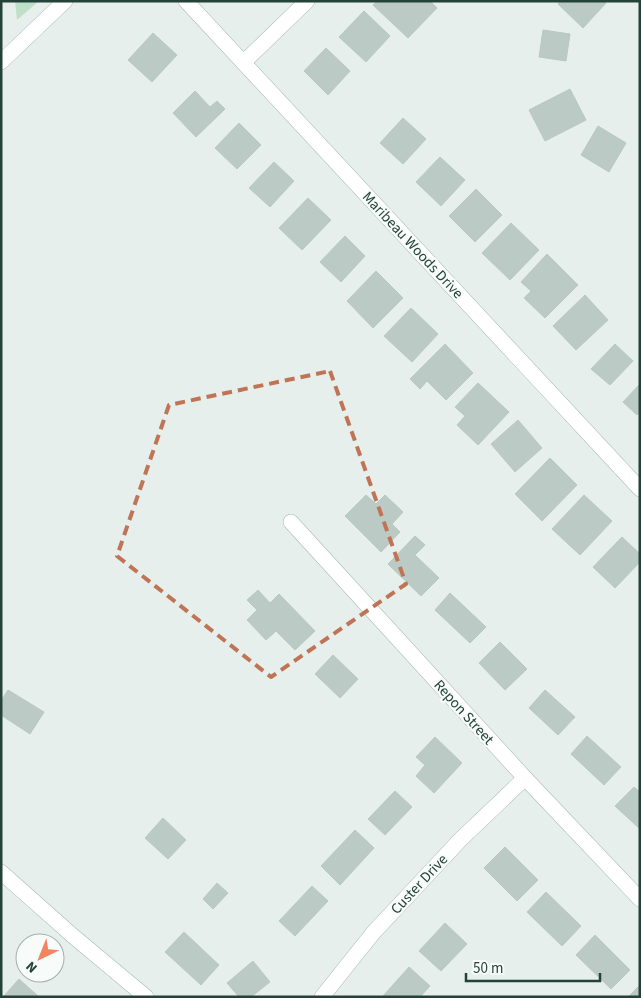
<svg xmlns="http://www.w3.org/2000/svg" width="641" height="998" font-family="'Source Sans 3',sans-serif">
	<rect width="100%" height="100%" fill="#e6efeb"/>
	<!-- green -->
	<path fill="#bfe0c8" d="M15,1H39L17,20Z"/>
	<!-- building -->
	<g fill="#bbcac4" stroke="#b8c9c2">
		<path d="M377,1H391L393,3L394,1H430L437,8L408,38L373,5Z"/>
		<path d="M560,1H604L606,3L583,28L558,4Z"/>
		<path d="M364,11L390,36L366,62L339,37Z"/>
		<path d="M543,30L570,34L566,61L539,57Z"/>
		<path d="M153,33L177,55L152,82L128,60Z"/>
		<path d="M326,48L350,71L328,95L304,71Z"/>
		<path d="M570,89L586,120L545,141L529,110Z"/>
		<path d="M195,91L210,107L217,101L225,109L196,137L173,113Z"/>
		<path d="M403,118L426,139L403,164L380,143Z"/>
		<path d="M239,123L261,145L237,169L215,148Z"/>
		<path d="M598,126L626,143L609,172L581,155Z"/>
		<path d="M440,157L465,180L441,206L416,182Z"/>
		<path d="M274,162L294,181L270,207L249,188Z"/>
		<path d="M476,189L502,215L475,242L449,216Z"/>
		<path d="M308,198L331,220L302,250L279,228Z"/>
		<path d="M511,223L539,250L510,280L482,253Z"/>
		<path d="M345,236L365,256L341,282L320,262Z"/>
		<path d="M547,254L578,285L545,318L524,298L531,291L521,282Z"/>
		<path d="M376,271L403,298L373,328L347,301Z"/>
		<path d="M585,295L608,320L576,350L553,326Z"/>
		<path d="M411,308L438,334L412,362L384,336Z"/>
		<path d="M445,344L473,373L446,400L427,381L420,389L410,379Z"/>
		<path d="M615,344L633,361L610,385L591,369Z"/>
		<path d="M478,383L509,412L478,445L457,425L465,416L455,407Z"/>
		<path d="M640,384V412L637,415L623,402Z"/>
		<path d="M518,420L542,448L515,472L491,444Z"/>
		<path d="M550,458L577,485L542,521L515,494Z"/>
		<path d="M366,495L376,504L385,495L403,512L392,524L400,532L381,552L345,516Z"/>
		<path d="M584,495L612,521L580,555L552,529Z"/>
		<path d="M415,536L425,545L415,555L439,578L421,596L388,564Z"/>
		<path d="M622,537L640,554V562L615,588L593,567Z"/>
		<path d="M258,590L270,603L279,594L315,631L295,650L276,631L266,640L247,620L257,610L247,600Z"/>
		<path d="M450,593L486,627L470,643L435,610Z"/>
		<path d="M500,642L527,669L505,690L479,663Z"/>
		<path d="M333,655L358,679L340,698L315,674Z"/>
		<path d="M8,690L44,712L30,734L1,715V701Z"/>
		<path d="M545,690L575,717L558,735L529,708Z"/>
		<path d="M587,736L621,767L604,785L571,754Z"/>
		<path d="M435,737L462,763L434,793L416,776L425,765L416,757Z"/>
		<path d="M634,787L640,792V829L615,806Z"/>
		<path d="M395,791L412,807L385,835L368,819Z"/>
		<path d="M163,818L186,840L168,859L145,838Z"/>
		<path d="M355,830L374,848L340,885L321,866Z"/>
		<path d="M505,847L538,880L517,901L484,868Z"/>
		<path d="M217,883L228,893L213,909L203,899Z"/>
		<path d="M312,886L328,901L295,936L279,921Z"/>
		<path d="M546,892L581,926L562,946L527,912Z"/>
		<path d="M445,923L467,944L441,971L419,951Z"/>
		<path d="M184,932L219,965L201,985L165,952Z"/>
		<path d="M595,935L630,970L611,989L576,955Z"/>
		<path d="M253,961L270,982L251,997H239L227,983Z"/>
		<path d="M409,967L430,986L420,997H384L383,996Z"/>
		<path d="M19,979L38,996L37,997H3Z"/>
		<path d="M640,985V997H628Z"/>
	</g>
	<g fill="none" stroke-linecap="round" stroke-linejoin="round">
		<defs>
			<g id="street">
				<path d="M186,1L640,489"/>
				<path d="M244,62L307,1"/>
				<path d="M291,522L525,778L640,899"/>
				<path d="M322,997L373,933L461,839L525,778"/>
			</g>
			<g id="secondary">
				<path d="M1,62L65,1"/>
				<path d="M1,872L73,936L146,997"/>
			</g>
		</defs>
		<!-- street casing -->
		<use href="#street" stroke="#a8b8b2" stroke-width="16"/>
		<!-- secondary casing -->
		<use href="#secondary" stroke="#a4bbb3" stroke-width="16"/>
		<!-- street -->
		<use href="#street" stroke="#fff" stroke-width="15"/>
		<!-- secondary -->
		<use href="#secondary" stroke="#fff" stroke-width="15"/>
	</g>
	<!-- marked area -->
	<path fill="none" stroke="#c07456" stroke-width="4" stroke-dasharray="10 6" stroke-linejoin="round" d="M330,371L406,584L271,677L117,556L169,405Z"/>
	<g text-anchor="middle" stroke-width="4.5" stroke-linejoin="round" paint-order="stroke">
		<!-- street labels -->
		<g font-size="15" fill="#24423a" stroke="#f7fbf9">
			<text transform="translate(413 245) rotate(47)" y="5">Maribeau Woods Drive</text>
			<text transform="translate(464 712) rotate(48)" y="5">Repon Street</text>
			<text transform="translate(419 884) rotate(-47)" y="5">Custer Drive</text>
		</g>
	</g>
	<!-- border -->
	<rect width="641" height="998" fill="none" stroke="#24423a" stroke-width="5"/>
	<!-- north arrow -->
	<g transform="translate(40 958) rotate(223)"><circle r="24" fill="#f7fbf9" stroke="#a3b1ad"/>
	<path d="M0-4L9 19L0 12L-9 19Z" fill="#f4845f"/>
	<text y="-8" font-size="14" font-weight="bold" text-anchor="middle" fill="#24423a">N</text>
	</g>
	<!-- scale -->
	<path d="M466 973v8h134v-8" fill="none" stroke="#24423a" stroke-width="2.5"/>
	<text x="473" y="973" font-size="15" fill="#24423a" stroke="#f7fbf9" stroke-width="4" paint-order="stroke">50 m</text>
</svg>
